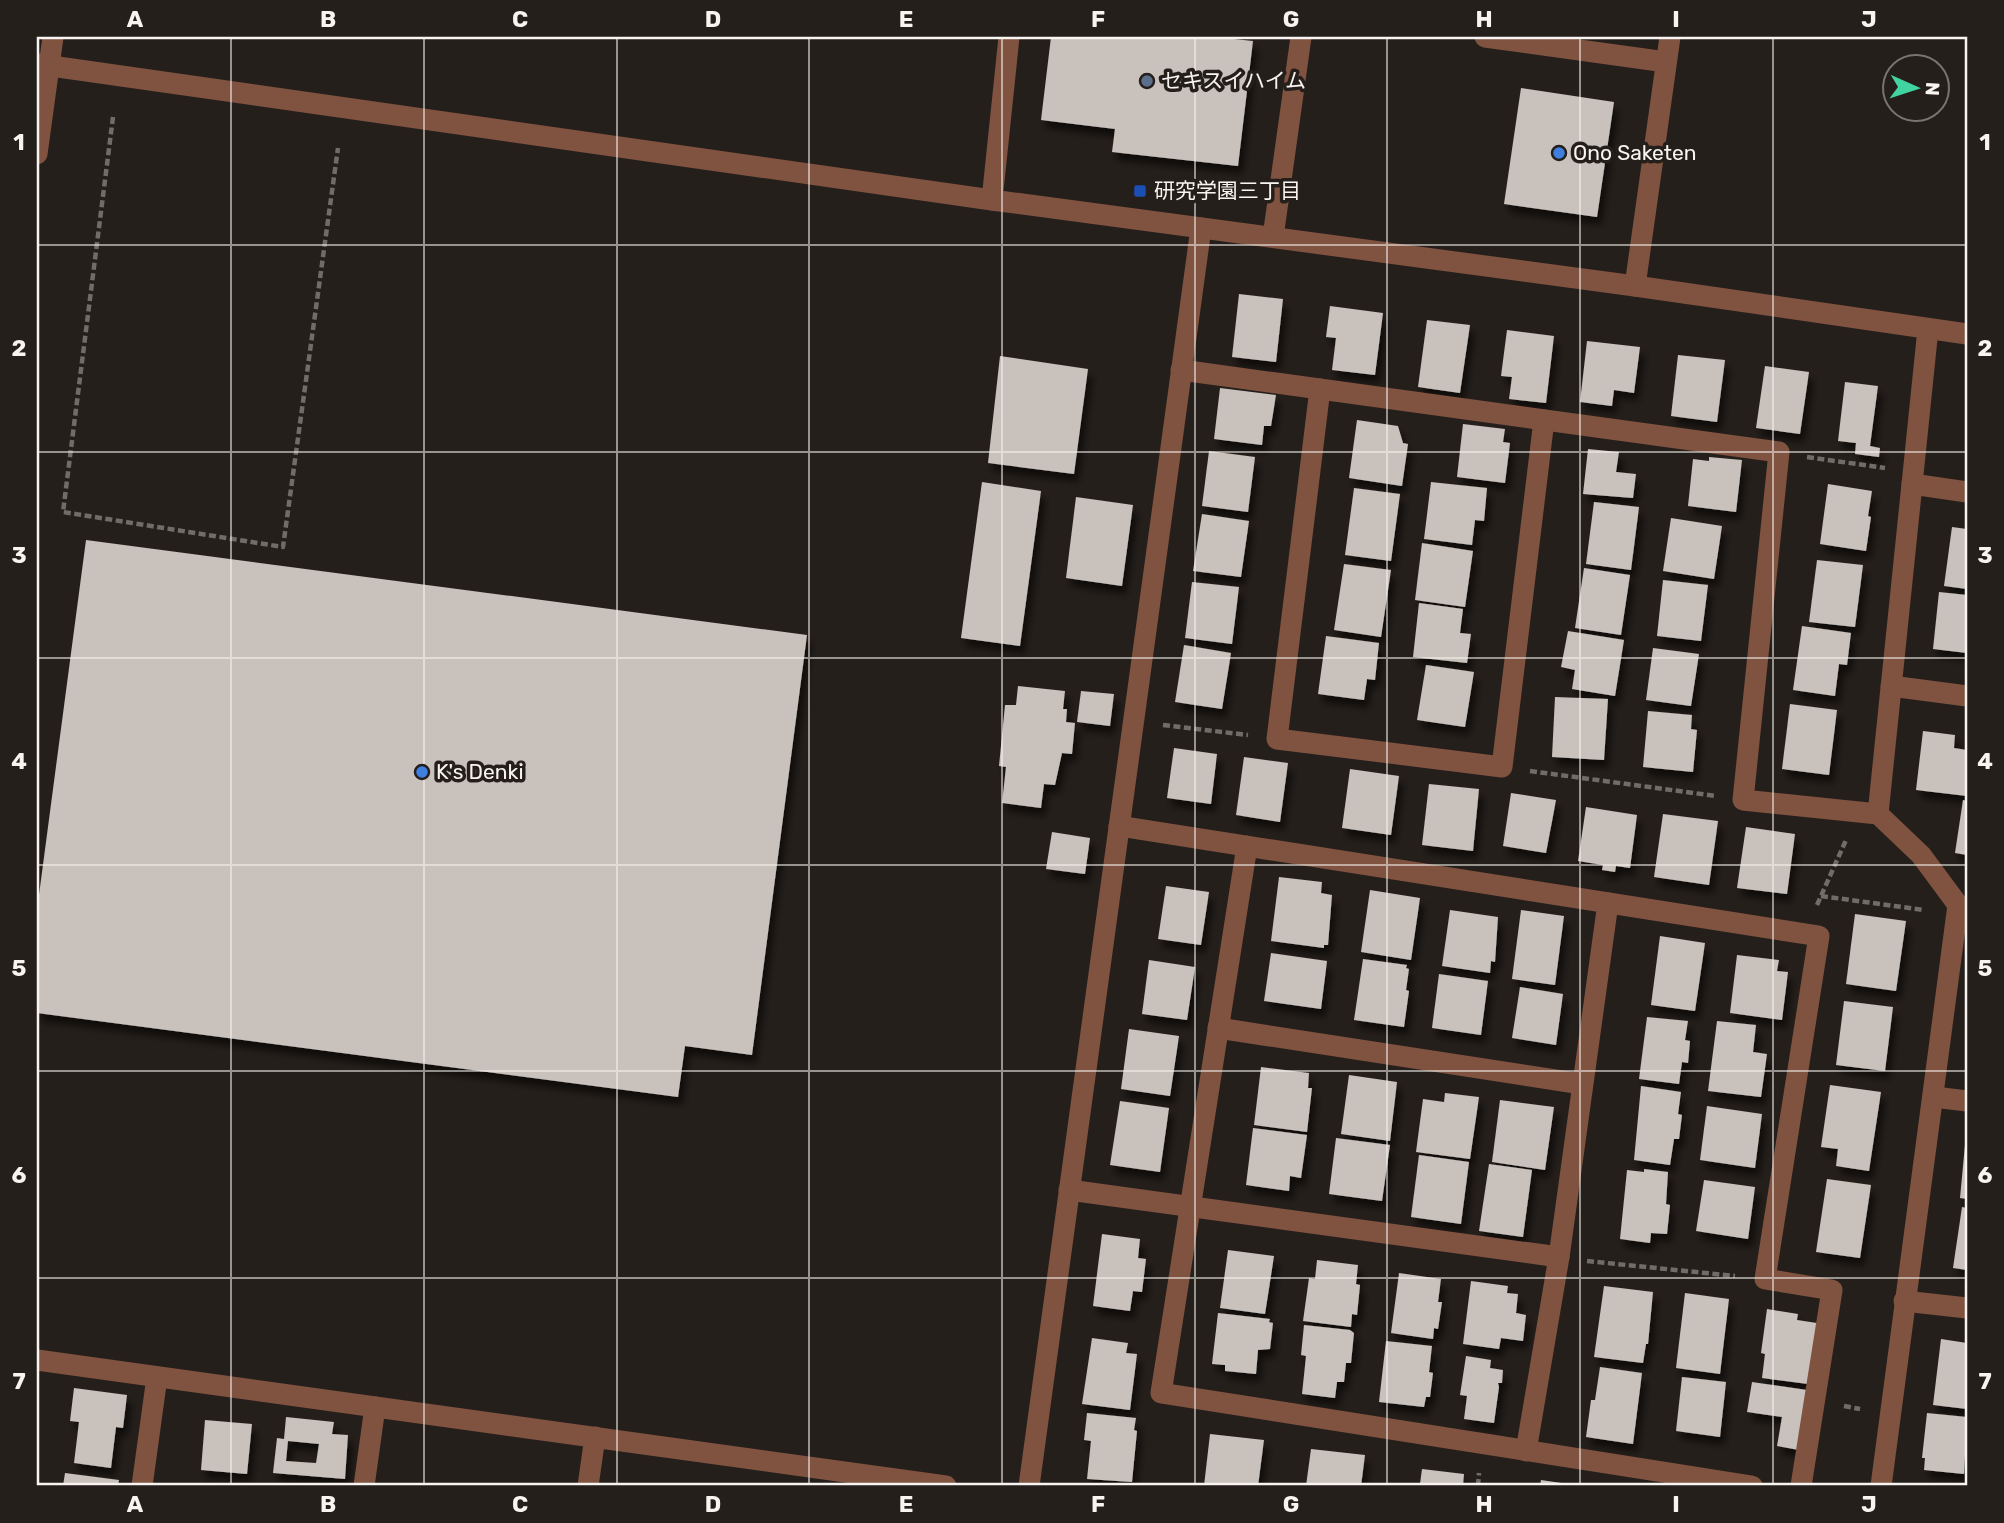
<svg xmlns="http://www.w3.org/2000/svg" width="2004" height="1523" font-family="Rubik,'Noto Sans JP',sans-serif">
	<defs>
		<filter id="shadow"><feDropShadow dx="4.5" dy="8" stdDeviation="3.5" flood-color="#0009"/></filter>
	</defs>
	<rect width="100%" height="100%" fill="#251f1b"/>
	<!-- building -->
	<g fill="#c9c1bb" fill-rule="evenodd" filter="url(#shadow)">
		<path d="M1051,37H1215L1253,41L1238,166L1112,152L1115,129L1041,120Z"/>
		<path d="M1521,88L1614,102L1597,217L1504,204Z"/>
		<path d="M1239,294L1283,299L1276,362L1232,357Z"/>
		<path d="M1330,306L1383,313L1375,375L1332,370L1336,338L1326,337Z"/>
		<path d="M1427,320L1470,325L1460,393L1418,387Z"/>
		<path d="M1507,330L1554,336L1546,403L1509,399L1512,377L1501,376Z"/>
		<path d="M1587,341L1640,347L1634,393L1614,390L1612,406L1580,402Z"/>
		<path d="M1678,355L1725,360L1717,422L1671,416Z"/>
		<path d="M1000,356L1088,369L1074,474L988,463Z"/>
		<path d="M1765,366L1809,372L1800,434L1756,428Z"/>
		<path d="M1845,382L1878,386L1870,446L1880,448L1879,457L1855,454L1856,443L1838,441Z"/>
		<path d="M1220,388L1276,395L1271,426H1264L1262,445L1214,439Z"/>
		<path d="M1357,420L1398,426L1403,443L1408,444L1402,486L1349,478Z"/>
		<path d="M1463,424L1505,429L1503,442L1510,443L1505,483L1457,477Z"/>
		<path d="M1588,449L1619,452L1616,472L1636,474L1633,498L1583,494Z"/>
		<path d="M1209,451L1255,457L1248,512L1202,506Z"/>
		<path d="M1709,457L1742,460L1736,512L1688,506L1693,459L1709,461Z"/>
		<path d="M982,482L1041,491L1020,646L961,638Z"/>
		<path d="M1431,482L1487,488L1484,521L1475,520L1472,545L1424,539Z"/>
		<path d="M1828,484L1872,491L1868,516L1871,517L1866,551L1820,544Z"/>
		<path d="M1354,488L1400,494L1391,561L1345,555Z"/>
		<path d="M1076,497L1133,505L1122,586L1066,578Z"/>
		<path d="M1594,502L1639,507L1631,570L1586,564Z"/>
		<path d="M1202,514L1249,521L1241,577L1193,571Z"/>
		<path d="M1671,518L1722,526L1714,579L1663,571Z"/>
		<path d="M1952,527L1967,529V589L1944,586Z"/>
		<path d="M86,540L807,635L752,1055L685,1046L678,1097L37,1013V910Z"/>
		<path d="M1422,543L1473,551L1465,607L1415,600Z"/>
		<path d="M1817,560L1863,565L1855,627L1809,622Z"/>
		<path d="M1344,564L1391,570L1381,637L1334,630Z"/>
		<path d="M1584,568L1630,575L1621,635L1575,628Z"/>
		<path d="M1663,580L1708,585L1701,641L1657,636Z"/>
		<path d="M1192,582L1239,587L1232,644L1185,638Z"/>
		<path d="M1939,592L1967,595V653L1933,649Z"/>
		<path d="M1419,603L1463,609L1460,633L1471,634L1467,663L1413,657Z"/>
		<path d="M1802,626L1851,633L1847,665L1839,664L1835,696L1793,690Z"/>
		<path d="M1568,631L1624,640L1615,696L1572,689L1575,670L1561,667Z"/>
		<path d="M1326,636L1379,643L1375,680L1367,679L1364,700L1318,694Z"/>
		<path d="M1184,645L1231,653L1222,709L1175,702Z"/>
		<path d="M1653,648L1699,654L1691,706L1646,700Z"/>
		<path d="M1426,665L1474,672L1465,727L1417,720Z"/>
		<path d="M1018,686L1065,691L1063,709H1067L1066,722L1075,723L1072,754L1062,753L1055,785L1044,784L1041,808L1002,803L1006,767L999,766L1005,705H1016Z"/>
		<path d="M1081,691L1114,694L1110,726L1077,722Z"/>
		<path d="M1555,697L1608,699L1604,760L1552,757Z"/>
		<path d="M1790,704L1837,710L1829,775L1782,769Z"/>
		<path d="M1648,711L1692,715L1691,729L1697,730L1693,772L1643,767Z"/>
		<path d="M1923,731L1955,735L1954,748L1967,750V796L1916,790Z"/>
		<path d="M1174,748L1217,754L1211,804L1167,798Z"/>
		<path d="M1244,757L1288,763L1280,822L1236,815Z"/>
		<path d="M1350,769L1399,776L1391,835L1342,828Z"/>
		<path d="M1429,784L1479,789L1473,851L1422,845Z"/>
		<path d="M1511,793L1556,800L1546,853L1503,846Z"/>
		<path d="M1963,800L1967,801V855L1955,853Z"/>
		<path d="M1586,807L1637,815L1630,868L1616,866L1615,872L1602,870L1603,865L1578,861Z"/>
		<path d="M1663,814L1718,821L1709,885L1654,877Z"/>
		<path d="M1746,827L1795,834L1787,894L1737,888Z"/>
		<path d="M1052,832L1090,838L1085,874L1046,869Z"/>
		<path d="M1279,877L1322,882L1321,893L1332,895L1328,945H1324V948L1271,941Z"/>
		<path d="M1166,886L1209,892L1201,945L1158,939Z"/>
		<path d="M1370,890L1420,898L1411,960L1361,952Z"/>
		<path d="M1450,910L1498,917L1495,962L1491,961L1490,973L1442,966Z"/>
		<path d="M1521,910L1564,916L1555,985L1512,979Z"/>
		<path d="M1855,914L1906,921L1896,991L1846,984Z"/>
		<path d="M1660,936L1705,943L1695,1011L1651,1005Z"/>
		<path d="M1271,953L1327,961L1321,1009L1264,1001Z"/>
		<path d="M1737,955L1779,960L1777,971L1788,972L1782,1020L1730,1013Z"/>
		<path d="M1363,959L1407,965L1406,968L1409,969L1406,990L1409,991L1404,1027L1354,1020Z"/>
		<path d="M1149,960L1195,967L1187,1020L1142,1014Z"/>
		<path d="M1439,974L1488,981L1481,1035L1432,1028Z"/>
		<path d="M1520,987L1563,994L1556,1045L1512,1038Z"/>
		<path d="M1844,1001L1893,1007L1885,1071L1836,1065Z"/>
		<path d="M1647,1017L1688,1021L1685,1040L1690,1041L1688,1063L1682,1062L1679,1084L1639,1079Z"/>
		<path d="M1717,1021L1756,1025L1753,1052L1767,1054L1761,1097L1708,1091Z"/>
		<path d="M1129,1029L1179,1036L1170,1096L1121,1089Z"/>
		<path d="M1261,1067L1309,1073L1308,1088H1312L1307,1132L1254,1125Z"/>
		<path d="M1349,1075L1397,1082L1390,1141L1341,1134Z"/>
		<path d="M1830,1085L1881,1092L1869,1171L1836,1166L1838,1149L1821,1147Z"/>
		<path d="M1641,1086L1681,1092L1678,1114L1682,1115L1679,1139H1674L1670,1165L1634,1160Z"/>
		<path d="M1445,1093L1479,1097L1470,1159L1416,1152L1423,1099L1444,1102Z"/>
		<path d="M1500,1100L1554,1107L1545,1170L1492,1162Z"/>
		<path d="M1120,1101L1169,1108L1160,1172L1110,1165Z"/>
		<path d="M1707,1106L1762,1114L1755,1168L1700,1160Z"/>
		<path d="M1253,1128L1307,1135L1301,1178L1290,1176L1289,1191L1246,1185Z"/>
		<path d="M1336,1138L1390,1145L1382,1201L1329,1194Z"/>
		<path d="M1965,1145L1967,1146V1199L1960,1198Z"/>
		<path d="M1419,1155L1469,1162L1461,1224L1411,1217Z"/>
		<path d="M1489,1164L1532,1170L1523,1237L1479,1231Z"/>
		<path d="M1644,1169L1668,1172L1666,1204L1670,1205L1667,1234L1651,1233L1650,1243L1620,1239L1627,1170L1644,1172Z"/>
		<path d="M1827,1179L1871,1185L1860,1258L1816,1252Z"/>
		<path d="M1704,1180L1755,1187L1748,1239L1696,1231Z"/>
		<path d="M1962,1207L1967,1208V1270L1953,1268Z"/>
		<path d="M1102,1234L1140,1239L1138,1258L1146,1259L1142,1292L1133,1291L1130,1311L1093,1306Z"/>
		<path d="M1228,1250L1274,1256L1265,1314L1220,1308Z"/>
		<path d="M1317,1260L1358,1265L1356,1284L1360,1285L1357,1315L1352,1314L1351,1327L1303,1321L1309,1278L1315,1279Z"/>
		<path d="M1399,1273L1441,1279L1438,1302H1442L1438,1329L1434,1328L1433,1339L1391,1333Z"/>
		<path d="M1471,1281L1508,1286L1507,1293L1518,1294L1516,1313L1526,1315L1523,1341L1501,1338L1499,1349L1463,1344Z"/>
		<path d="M1604,1286L1653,1292L1648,1344H1646L1643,1363L1594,1357Z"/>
		<path d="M1685,1293L1729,1299L1720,1374L1676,1368Z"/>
		<path d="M1767,1309L1798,1314L1797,1320L1817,1323L1808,1384L1762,1378L1765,1354L1761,1353Z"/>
		<path d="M1218,1313L1270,1319L1269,1322L1273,1323L1270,1349L1258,1350L1256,1374L1225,1371V1365L1212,1364Z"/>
		<path d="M1304,1325L1350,1330L1354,1333L1351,1363H1346L1344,1382H1337L1335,1398L1302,1394L1306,1356L1301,1355Z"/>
		<path d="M1092,1338L1128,1343L1126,1353L1137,1354L1130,1410L1082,1404Z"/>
		<path d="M1941,1339L1967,1343V1409L1933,1405Z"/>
		<path d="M1386,1341L1432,1346L1429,1372L1433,1373L1430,1397H1426L1424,1407L1379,1402Z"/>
		<path d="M1466,1356L1491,1360L1490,1368L1503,1370L1502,1383H1498L1499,1387L1494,1423L1464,1419L1467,1396L1460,1395Z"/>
		<path d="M1600,1367L1642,1373L1633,1444L1586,1437L1591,1400H1595Z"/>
		<path d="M1682,1377L1726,1382L1720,1437L1676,1431Z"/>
		<path d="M1752,1382L1807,1390L1799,1450L1777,1446L1782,1417L1747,1412Z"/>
		<path d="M74,1388L127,1395L123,1428L116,1427L111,1468L74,1463L79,1422L70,1421Z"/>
		<path d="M1087,1413L1136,1418L1134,1430L1137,1431L1132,1482L1087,1479L1091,1441L1084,1440Z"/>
		<path d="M1927,1413L1967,1417L1964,1474L1924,1470L1925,1458H1922Z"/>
		<path d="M286,1417L334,1422L332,1434L348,1435L345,1479L273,1473L277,1438L284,1439ZM288,1441L319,1444L316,1463L286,1461Z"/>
		<path d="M205,1420L252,1424L247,1474L201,1470Z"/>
		<path d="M1210,1434L1264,1440L1258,1486H1204Z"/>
		<path d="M1311,1449L1365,1455L1361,1486H1306Z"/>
		<path d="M1422,1469L1464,1474L1463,1486H1408V1483L1420,1484Z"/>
		<path d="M65,1473L119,1480L118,1486H63Z"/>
		<path d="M1541,1480L1575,1485V1486H1540Z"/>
	</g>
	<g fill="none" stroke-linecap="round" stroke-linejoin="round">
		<!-- path -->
		<g stroke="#716c68" stroke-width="4.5" stroke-dasharray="7 3.5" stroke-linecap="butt">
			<path d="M113,117L63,512L283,547L338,148"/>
			<path d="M1807,457L1885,468"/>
			<path d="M1163,725L1248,735"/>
			<path d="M1530,771L1716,796"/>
			<path d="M1821,896L1924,910"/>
			<path d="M1817,905L1846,840"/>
			<path d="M1587,1261L1735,1276"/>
			<path d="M1844,1406L1860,1409"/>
			<path d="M1478,1486L1479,1473"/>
		</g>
		<!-- minor -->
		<g stroke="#805240" stroke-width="21">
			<path d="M1485,37L1666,62"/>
			<path d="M37,64L992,200L1635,286L1967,334"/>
			<path d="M37,154L53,37"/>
			<path d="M992,200L1009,37"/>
			<path d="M1273,237L1301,37"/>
			<path d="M1635,286L1670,37"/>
			<path d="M1181,370L1779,452L1743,800L1878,814L1921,855L1958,905L1881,1486"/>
			<path d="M1320,389L1277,739L1502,767L1544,420"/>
			<path d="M1912,484L1967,492"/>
			<path d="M1891,686L1967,696"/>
			<path d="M1878,814L1928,329"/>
			<path d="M1119,826L1819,936L1765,1279L1832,1290L1801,1486"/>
			<path d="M1247,846L1161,1393L1752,1486"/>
			<path d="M1218,1028L1582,1084"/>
			<path d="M1934,1097L1967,1101"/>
			<path d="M1069,1190L1559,1257L1608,903"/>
			<path d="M1904,1301L1967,1308"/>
			<path d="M37,1360L946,1486"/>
			<path d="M1526,1451L1559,1257"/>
			<path d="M142,1486L157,1377"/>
			<path d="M364,1486L375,1407"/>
			<path d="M588,1486L595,1437"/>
			<path d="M1029,1486L1201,228"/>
		</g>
	</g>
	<!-- grid -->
	<path fill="none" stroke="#f8f4f1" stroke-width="2" stroke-opacity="0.55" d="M231,37V1486M424,37V1486M617,37V1486M809,37V1486M1002,37V1486M1195,37V1486M1387,37V1486M1580,37V1486M1773,37V1486M37,245H1967M37,452H1967M37,658H1967M37,865H1967M37,1071H1967M37,1278H1967"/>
	<!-- markers -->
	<circle fill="#5c6f8a" stroke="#251f1b" stroke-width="2.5" cx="1147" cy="81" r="7"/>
	<g fill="#3f7fe0" stroke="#251f1b" stroke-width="2.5">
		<circle cx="1559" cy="153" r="7"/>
		<circle cx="422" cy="772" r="7"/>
	</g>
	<rect fill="#1a4fb4" stroke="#251f1b" stroke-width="2.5" x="1133" y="184" width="14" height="14" rx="3.5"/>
	<g text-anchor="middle" stroke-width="7" stroke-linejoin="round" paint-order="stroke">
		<!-- poi labels -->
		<g font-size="21" fill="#f8f4f1" stroke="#251f1b" text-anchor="start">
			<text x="1161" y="88">セキスイハイム</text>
			<text x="1573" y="160">Ono Saketen</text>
			<text x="1154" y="198">研究学園三丁目</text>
			<text x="436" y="779">K's Denki</text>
		</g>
	</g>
	<!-- border -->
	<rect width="2004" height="1523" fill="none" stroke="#251f1b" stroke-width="77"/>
	<!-- north arrow -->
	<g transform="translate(1916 88) rotate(93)"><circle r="33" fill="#251f1b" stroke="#797471" stroke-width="2"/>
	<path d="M0-5L12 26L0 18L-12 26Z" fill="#42d4a0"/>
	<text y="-10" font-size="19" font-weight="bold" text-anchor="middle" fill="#f8f4f1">N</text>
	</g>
	<rect x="38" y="38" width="1928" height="1446" fill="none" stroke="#f8f4f1" stroke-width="2.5"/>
	<g font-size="23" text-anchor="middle" font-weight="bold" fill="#f8f4f1">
		<text x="135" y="27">A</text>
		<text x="328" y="27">B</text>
		<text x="520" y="27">C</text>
		<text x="713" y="27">D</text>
		<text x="906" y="27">E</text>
		<text x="1098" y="27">F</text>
		<text x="1291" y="27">G</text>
		<text x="1484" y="27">H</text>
		<text x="1676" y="27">I</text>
		<text x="1869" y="27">J</text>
		<text x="19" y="150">1</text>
		<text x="1985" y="150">1</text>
		<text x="19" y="356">2</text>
		<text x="1985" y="356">2</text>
		<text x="19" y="563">3</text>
		<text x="1985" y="563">3</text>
		<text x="19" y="769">4</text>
		<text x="1985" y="769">4</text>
		<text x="19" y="976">5</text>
		<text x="1985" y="976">5</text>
		<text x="19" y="1183">6</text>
		<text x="1985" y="1183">6</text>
		<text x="19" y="1389">7</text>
		<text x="1985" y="1389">7</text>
		<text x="135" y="1512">A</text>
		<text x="328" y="1512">B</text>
		<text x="520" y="1512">C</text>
		<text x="713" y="1512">D</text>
		<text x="906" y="1512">E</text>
		<text x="1098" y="1512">F</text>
		<text x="1291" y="1512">G</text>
		<text x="1484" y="1512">H</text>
		<text x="1676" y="1512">I</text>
		<text x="1869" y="1512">J</text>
	</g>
</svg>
